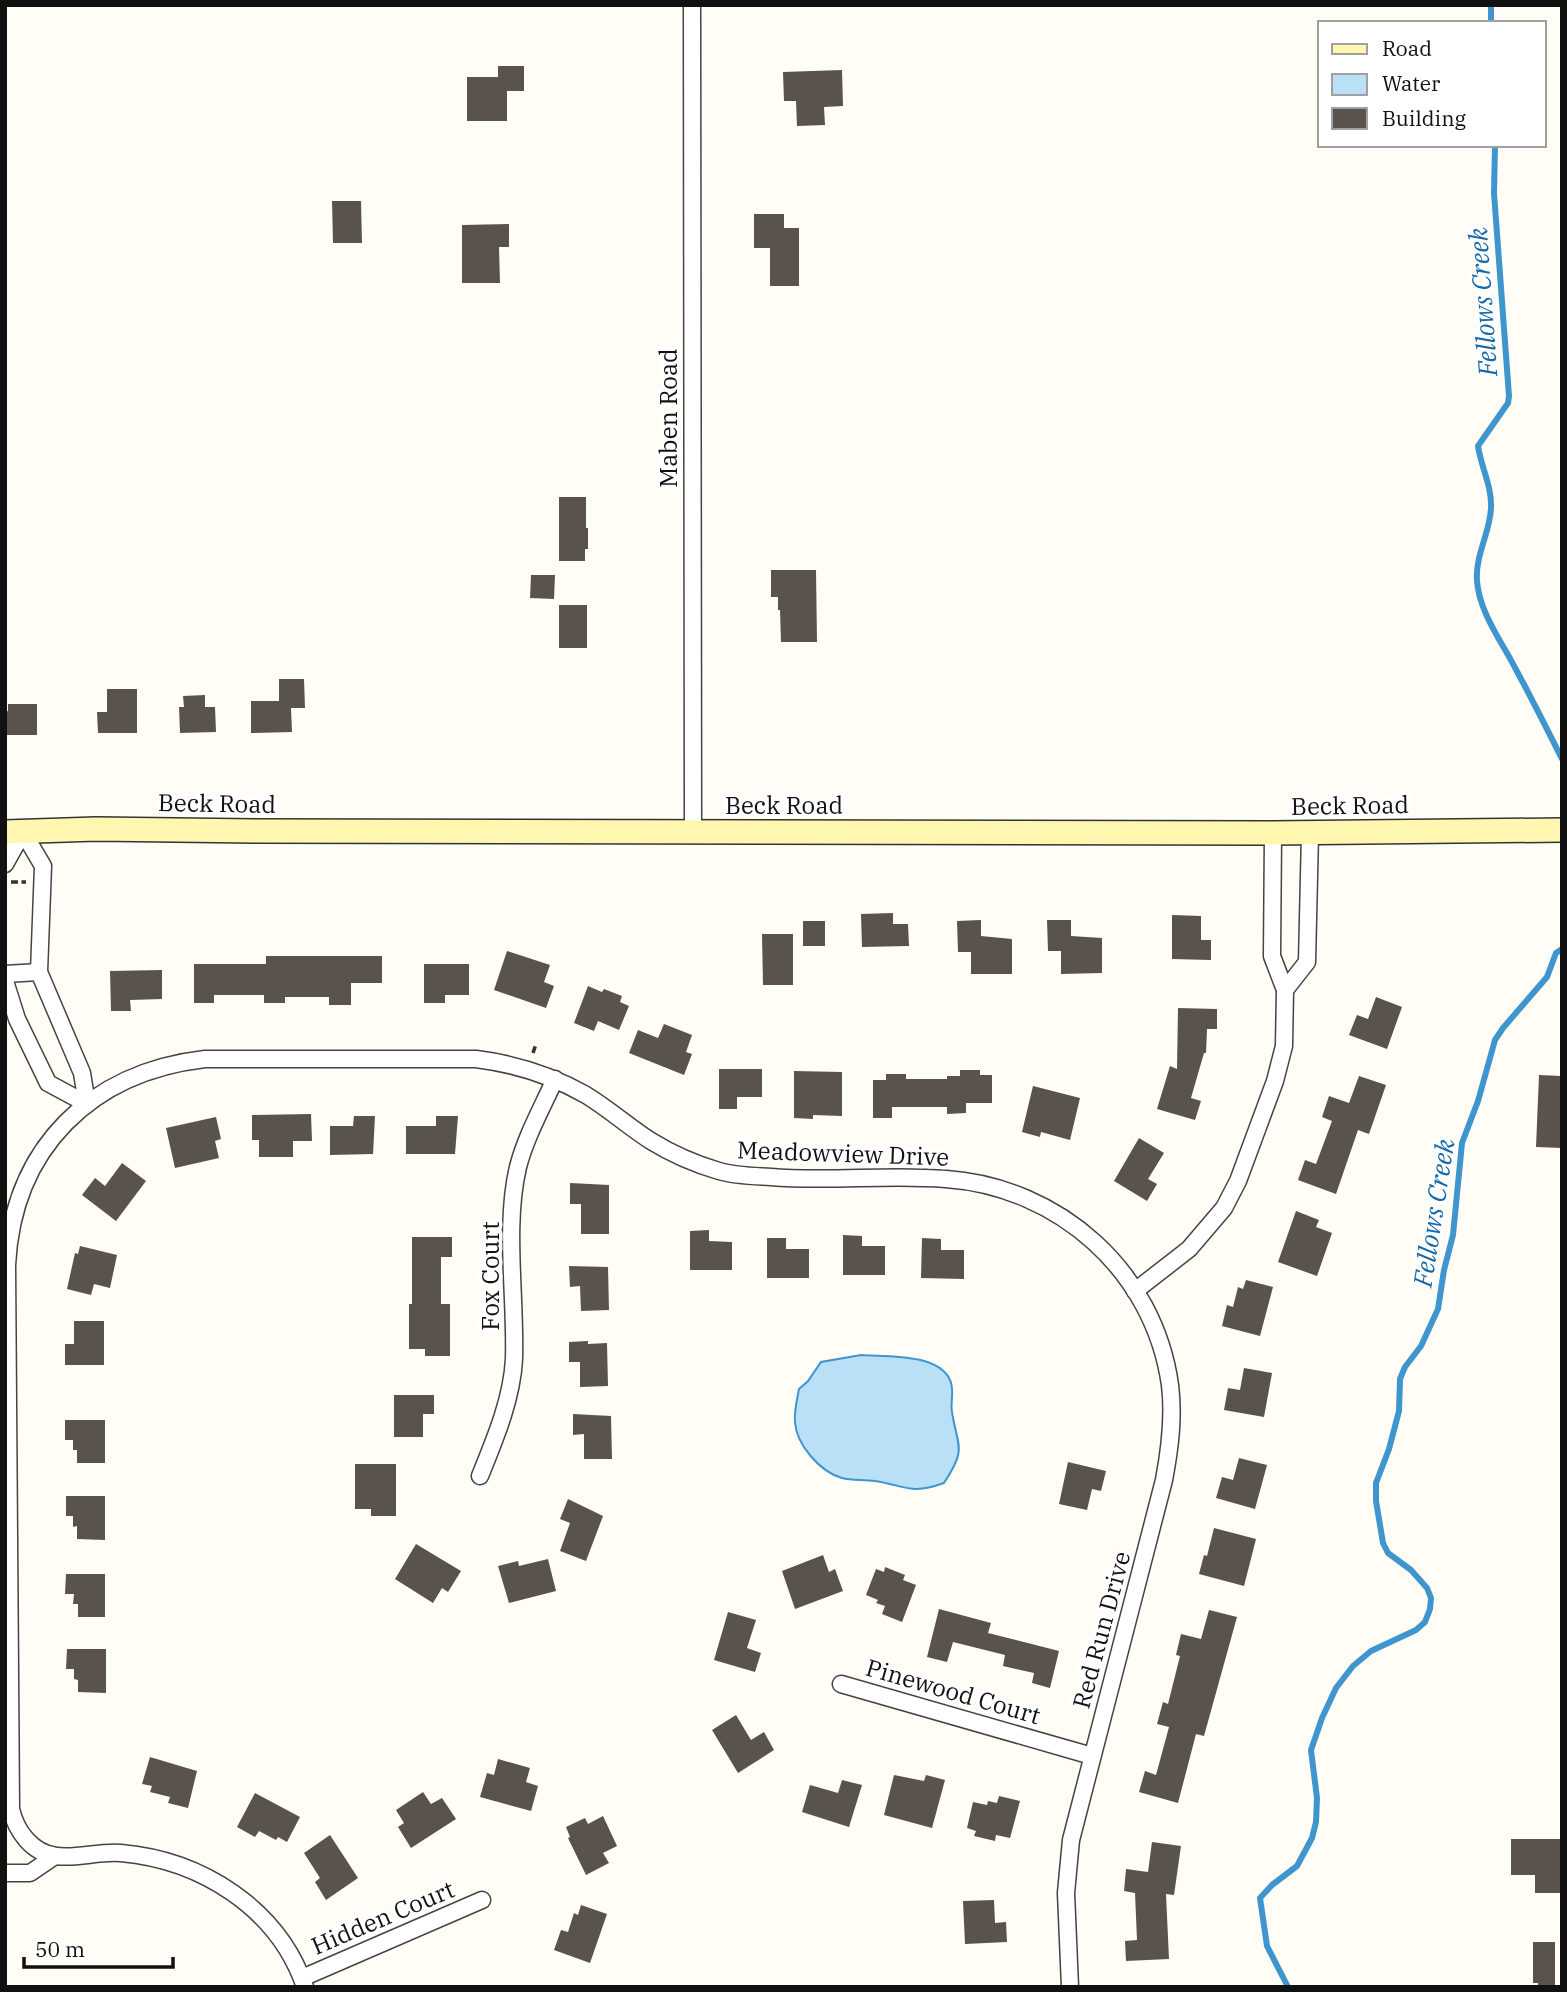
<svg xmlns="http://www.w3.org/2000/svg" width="1567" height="1992" font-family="'IBM Plex Serif',serif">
	<rect width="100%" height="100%" fill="#fffdf5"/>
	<!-- water -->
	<path fill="#b9e0f7" stroke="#3f96cf" stroke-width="2" d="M861,1355C886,1357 938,1353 950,1380C955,1390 950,1402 952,1412C958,1449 967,1448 944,1483C910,1495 907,1486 875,1481C864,1479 852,1481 842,1478C820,1472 796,1444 795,1422C794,1411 797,1400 799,1389L808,1381L821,1362Z"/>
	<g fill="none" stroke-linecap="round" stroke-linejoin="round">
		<!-- stream -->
		<g stroke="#3f96cf" stroke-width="6">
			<path d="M1491,5V23"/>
			<path d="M1495,145L1494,193L1509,396L1508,403L1478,446C1481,467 1492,486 1491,508C1490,533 1475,555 1477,581C1479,610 1499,638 1513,664C1530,695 1546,727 1562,759"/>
			<path d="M1288,1987L1267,1946L1260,1898L1272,1885L1297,1866L1312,1838L1316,1822L1317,1798L1311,1750L1322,1718L1336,1688L1353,1666L1371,1651L1416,1630L1425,1622L1430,1609L1431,1598L1427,1588L1411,1570L1388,1553L1383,1543L1376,1501V1483L1389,1449L1399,1411L1400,1379L1405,1367L1421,1346L1438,1309L1444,1270L1453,1235L1462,1143L1478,1101L1495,1040L1503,1028L1547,977L1556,953L1562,949"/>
		</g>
	</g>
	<!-- building -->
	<g fill="#5a524d">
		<path d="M498,66H524V91H507V121H467V77H498Z"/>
		<path d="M842,70L843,106L824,107L825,125L797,126L796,101H784L783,72Z"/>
		<path d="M332,201H361L362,243H333Z"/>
		<path d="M754,214H784V228H799V286H770V248H754Z"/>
		<path d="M509,224V247H499L500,283H462V225Z"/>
		<path d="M559,497H586V528H588V549H585V561H559Z"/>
		<path d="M771,570H816L817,642H781L780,610H778V597H771Z"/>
		<path d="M531,575H555L554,599L530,598Z"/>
		<rect x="559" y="605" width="28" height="43"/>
		<path d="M279,679H304L305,708H291L292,732L251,733V701H279Z"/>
		<path d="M107,689H137V733H98L97,712H107Z"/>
		<path d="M205,695V707H215L216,732L180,733L179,707H184L183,696Z"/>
		<path d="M8,704H37V735H5V712L8,711Z"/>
		<path d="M893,913V924H908L909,946L862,947L861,914Z"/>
		<path d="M1172,915L1201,916V940H1211V960L1172,959Z"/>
		<path d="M981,920V936L1012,939V974H971V952H958L957,921Z"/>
		<path d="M1047,920H1071V936L1102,938V973L1061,974V951H1048Z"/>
		<rect x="803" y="921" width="22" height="25"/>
		<path d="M762,934H793V985H763Z"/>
		<path d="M507,951L550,965L544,982L554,986L546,1008L494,990Z"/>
		<path d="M266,956H382V983H351V1005H329V997H285V1003H264V995H214V1003H194V964H266Z"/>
		<path d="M424,964H469V995H445V1003H424Z"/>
		<path d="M162,970V999L130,1000L131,1011H111L110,971Z"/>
		<path d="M588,986L602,992L604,989L622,996L620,1002L629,1006L619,1030L598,1021L594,1031L574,1023Z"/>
		<path d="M1376,997L1402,1007L1387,1049L1349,1035L1357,1015L1368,1019Z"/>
		<path d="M1178,1008L1217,1009V1029H1207L1206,1053H1204L1191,1098L1201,1101L1195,1120L1157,1109L1170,1066L1177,1069Z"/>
		<path d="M664,1024L692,1035L686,1052L692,1054L684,1075L629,1053L638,1030L658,1038Z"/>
		<path d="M719,1069H762V1097H737V1109H719Z"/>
		<path d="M960,1070H980V1075H992V1103H966V1113L947,1114V1107H892V1118H873V1080H886V1074H906V1079H947V1076H960Z"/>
		<path d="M794,1071L842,1072V1116L813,1115V1119L794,1118Z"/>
		<path d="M1539,1075L1562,1076V1148L1536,1147Z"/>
		<path d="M1359,1076L1386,1085L1369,1134L1358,1130L1336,1194L1298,1180L1305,1160L1316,1164L1332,1121L1322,1117L1329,1096L1349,1103Z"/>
		<path d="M1033,1086L1080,1098L1070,1140L1041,1132L1040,1137L1022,1132Z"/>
		<path d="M311,1114L312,1141H293V1157H259V1140H252V1115Z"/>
		<path d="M354,1116H375L373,1154L330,1155V1126H353Z"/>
		<path d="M436,1116H458L455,1154H406V1126H436Z"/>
		<path d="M216,1117L221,1139L215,1141L219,1158L175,1168L166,1128Z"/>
		<path d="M1139,1138L1164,1153L1148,1179L1157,1184L1147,1201L1114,1181Z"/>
		<path d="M122,1163L146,1181L116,1221L82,1195L95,1178L105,1186Z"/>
		<path d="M570,1183L609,1185V1234H581V1204H570Z"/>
		<path d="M1296,1211L1319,1220L1316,1227L1332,1233L1317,1276L1278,1262Z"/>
		<path d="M709,1230V1241L732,1242V1270H690V1231Z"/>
		<path d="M843,1235L862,1236V1246H885V1275H843Z"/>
		<path d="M412,1237H452V1257H441V1304H450V1356H425V1349H409V1304H412Z"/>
		<path d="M767,1238H786V1249H809V1278H767Z"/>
		<path d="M922,1238L941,1239V1250H964V1279L921,1278Z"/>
		<path d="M80,1246L117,1255L110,1288L94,1284L91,1295L67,1289L75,1253L78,1254Z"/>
		<path d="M569,1266L608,1267L609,1310L581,1311L580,1286L570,1287Z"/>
		<path d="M1246,1280L1273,1287L1260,1336L1222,1326L1227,1305L1233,1307L1238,1287L1243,1289Z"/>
		<path d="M74,1321H104V1365H65V1344H74Z"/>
		<path d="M588,1341V1344L607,1343L608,1386L580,1387V1362H569V1342Z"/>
		<path d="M1244,1368L1272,1373L1264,1417L1224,1410L1228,1388L1240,1390Z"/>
		<path d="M394,1395H434V1414H423V1437H394Z"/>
		<path d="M573,1414L611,1416L612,1459H584V1434L573,1435Z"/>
		<path d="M65,1420H105V1463H77V1450H73V1440H65Z"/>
		<path d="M1239,1458L1267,1465L1255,1509L1216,1498L1222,1477L1233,1480Z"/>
		<path d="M1068,1462L1106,1471L1101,1491L1092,1489L1087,1510L1059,1504Z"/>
		<path d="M355,1464H396V1516H371V1509H355Z"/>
		<path d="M66,1496H105V1540L77,1539V1526L73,1527V1516H66Z"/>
		<path d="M568,1499L603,1516L586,1561L560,1551L570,1523L560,1519Z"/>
		<path d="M1214,1528L1256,1539L1244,1586L1199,1574L1204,1555L1207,1556Z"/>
		<path d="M416,1544L461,1571L448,1592L442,1588L433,1603L395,1579Z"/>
		<path d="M823,1555L829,1572L835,1569L843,1591L795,1609L782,1571Z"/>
		<path d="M548,1559L556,1591L509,1603L498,1566L518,1561L519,1566Z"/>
		<path d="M885,1567L905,1575L903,1580L916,1585L902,1622L882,1614L885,1606L876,1603L878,1600L866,1595L876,1569L884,1572Z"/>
		<path d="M66,1574H105V1617H78V1604H73L74,1594H65Z"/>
		<path d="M939,1609L991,1623L988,1633L1059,1651L1050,1688L1032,1683L1034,1673L1003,1666L1005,1655L953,1642L947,1662L927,1657Z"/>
		<path d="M1209,1610L1237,1617L1204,1736L1196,1734L1178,1803L1139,1792L1145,1771L1156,1775L1169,1727L1157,1724L1163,1702L1168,1704L1180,1656L1176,1655L1181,1634L1201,1639Z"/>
		<path d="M728,1612L756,1620L747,1648L761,1653L755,1672L714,1660Z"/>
		<path d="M67,1649H106V1693L78,1692V1680L74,1679V1669H66Z"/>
		<path d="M736,1715L751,1740L764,1732L774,1750L738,1773L712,1730Z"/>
		<path d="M150,1757L197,1771L188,1808L168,1803L170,1797L150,1792L152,1786L142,1784Z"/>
		<path d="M498,1759L530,1768L526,1782L538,1786L531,1811L480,1797L487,1773L494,1775Z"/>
		<path d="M894,1775L924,1781L926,1775L945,1780L932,1828L884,1815Z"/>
		<path d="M842,1780L862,1785L849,1827L802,1812L810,1785L838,1793Z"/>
		<path d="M423,1792L431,1804L442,1798L456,1819L411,1848L398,1827L404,1823L396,1810Z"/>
		<path d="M255,1793L300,1817L287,1842L278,1837L276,1840L259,1831L255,1837L237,1827Z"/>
		<path d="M999,1796L1020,1801L1010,1838L996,1835L995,1841L974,1836L976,1831L967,1828L973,1802L987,1805L988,1801L997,1803Z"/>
		<path d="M603,1816L617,1846L603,1853L609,1863L586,1875L568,1838L570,1837L566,1827L585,1818L588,1824Z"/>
		<path d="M330,1835L358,1878L326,1900L315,1882L320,1878L304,1853Z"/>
		<path d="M1511,1839H1560V1893H1535V1875H1511Z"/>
		<path d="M1152,1842L1181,1846L1174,1895L1166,1894L1169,1959L1126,1961L1125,1941L1137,1940L1135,1893L1124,1891L1126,1869L1148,1872Z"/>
		<path d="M994,1900L995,1923L1006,1922L1007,1942L965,1944L963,1901Z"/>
		<path d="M581,1905L607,1914L590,1963L554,1950L561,1930L568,1932L574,1913L578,1915Z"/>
		<path d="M1533,1942H1555V1987H1538V1983H1533Z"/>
	</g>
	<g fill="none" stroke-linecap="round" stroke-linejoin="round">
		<defs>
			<g id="street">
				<path d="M692,5L693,832"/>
				<path d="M23,832L43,866L39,972L82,1073L87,1104"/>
				<path d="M5,864L23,832"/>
				<path d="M5,974L39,972"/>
				<path d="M5,981L17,1019L48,1083L87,1104"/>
				<path d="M1285,990L1307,962L1310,833"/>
				<path d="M1135,1291L1189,1249L1224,1208L1238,1181L1275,1081L1284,1046L1285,990L1272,956L1273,833"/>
				<path d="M480,1476C495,1439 512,1399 514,1359C516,1298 504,1226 518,1167C526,1136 542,1108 555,1079"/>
				<path d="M841,1684L1092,1756"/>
				<path d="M5,1873H30L55,1856"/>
				<path d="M302,1978L482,1900"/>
				<path d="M305,1987C278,1908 201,1860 121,1853C99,1851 77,1859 56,1856C32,1853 16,1831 11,1809L7,1265C13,1148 91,1072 205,1059H476C516,1064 551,1075 586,1095C609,1109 629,1127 651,1141C672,1154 695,1164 719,1171C736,1176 754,1176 771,1177C829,1182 888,1174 946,1179C1059,1187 1154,1271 1170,1385C1174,1417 1170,1448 1164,1480L1071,1840L1066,1893L1070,1987"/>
			</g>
			<path id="secondary" d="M5,832L96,829L255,831L1273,833L1562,830"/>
		</defs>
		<!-- street casing -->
		<use href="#street" stroke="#444" stroke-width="19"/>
		<!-- secondary casing -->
		<use href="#secondary" stroke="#333" stroke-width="26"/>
		<!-- path -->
		<g stroke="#333" stroke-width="3.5" stroke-dasharray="7 3.5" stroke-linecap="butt">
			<path d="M11,882H26"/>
			<path d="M533,1053L536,1044"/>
		</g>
		<!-- street -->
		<use href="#street" stroke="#fff" stroke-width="16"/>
		<!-- secondary -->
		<use href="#secondary" stroke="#fff6b0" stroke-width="23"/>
	</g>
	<g text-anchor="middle" stroke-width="7" stroke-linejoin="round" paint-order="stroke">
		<!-- street labels -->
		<g font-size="24" fill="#111" stroke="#fff">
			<text transform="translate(669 418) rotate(-90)" y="8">Maben Road</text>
			<text transform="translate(217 804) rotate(1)" y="8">Beck Road</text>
			<text x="784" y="814">Beck Road</text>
			<text transform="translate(1350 806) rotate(-1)" y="8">Beck Road</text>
			<text transform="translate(843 1154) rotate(2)" y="8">Meadowview Drive</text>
			<text transform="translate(491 1276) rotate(-90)" y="8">Fox Court</text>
			<text transform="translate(1102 1630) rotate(-75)" y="8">Red Run Drive</text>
			<text transform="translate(953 1692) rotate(16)" y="8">Pinewood Court</text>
			<text transform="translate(383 1918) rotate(-23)" y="8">Hidden Court</text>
		</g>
		<!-- water labels -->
		<g font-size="26" font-style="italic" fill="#1768a6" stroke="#fff">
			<text transform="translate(1483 302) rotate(-94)" y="9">Fellows Creek</text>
			<text transform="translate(1434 1213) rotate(-81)" y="9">Fellows Creek</text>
		</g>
	</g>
	<!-- border -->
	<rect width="1567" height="1992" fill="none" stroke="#111111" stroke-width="14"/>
	<!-- legend -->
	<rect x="1318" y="21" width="228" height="126" fill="#ffffff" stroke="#a0a0a0" stroke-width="2"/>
	<rect x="1332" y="44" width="35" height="10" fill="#fff6b0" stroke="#a0a0a0" stroke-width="2"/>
	<text x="1382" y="56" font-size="21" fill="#111111">Road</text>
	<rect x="1332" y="74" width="35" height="21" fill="#b9e0f7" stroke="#a0a0a0" stroke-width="2"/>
	<text x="1382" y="91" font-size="21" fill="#111111">Water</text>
	<rect x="1332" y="108" width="35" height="21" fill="#5a524d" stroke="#a0a0a0" stroke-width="2"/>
	<text x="1382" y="126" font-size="21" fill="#111111">Building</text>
	<!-- scale -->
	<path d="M24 1957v10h149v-10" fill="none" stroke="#111111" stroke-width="3.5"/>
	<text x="35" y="1957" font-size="21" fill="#111111" stroke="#ffffff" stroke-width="5" paint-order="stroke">50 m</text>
</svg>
